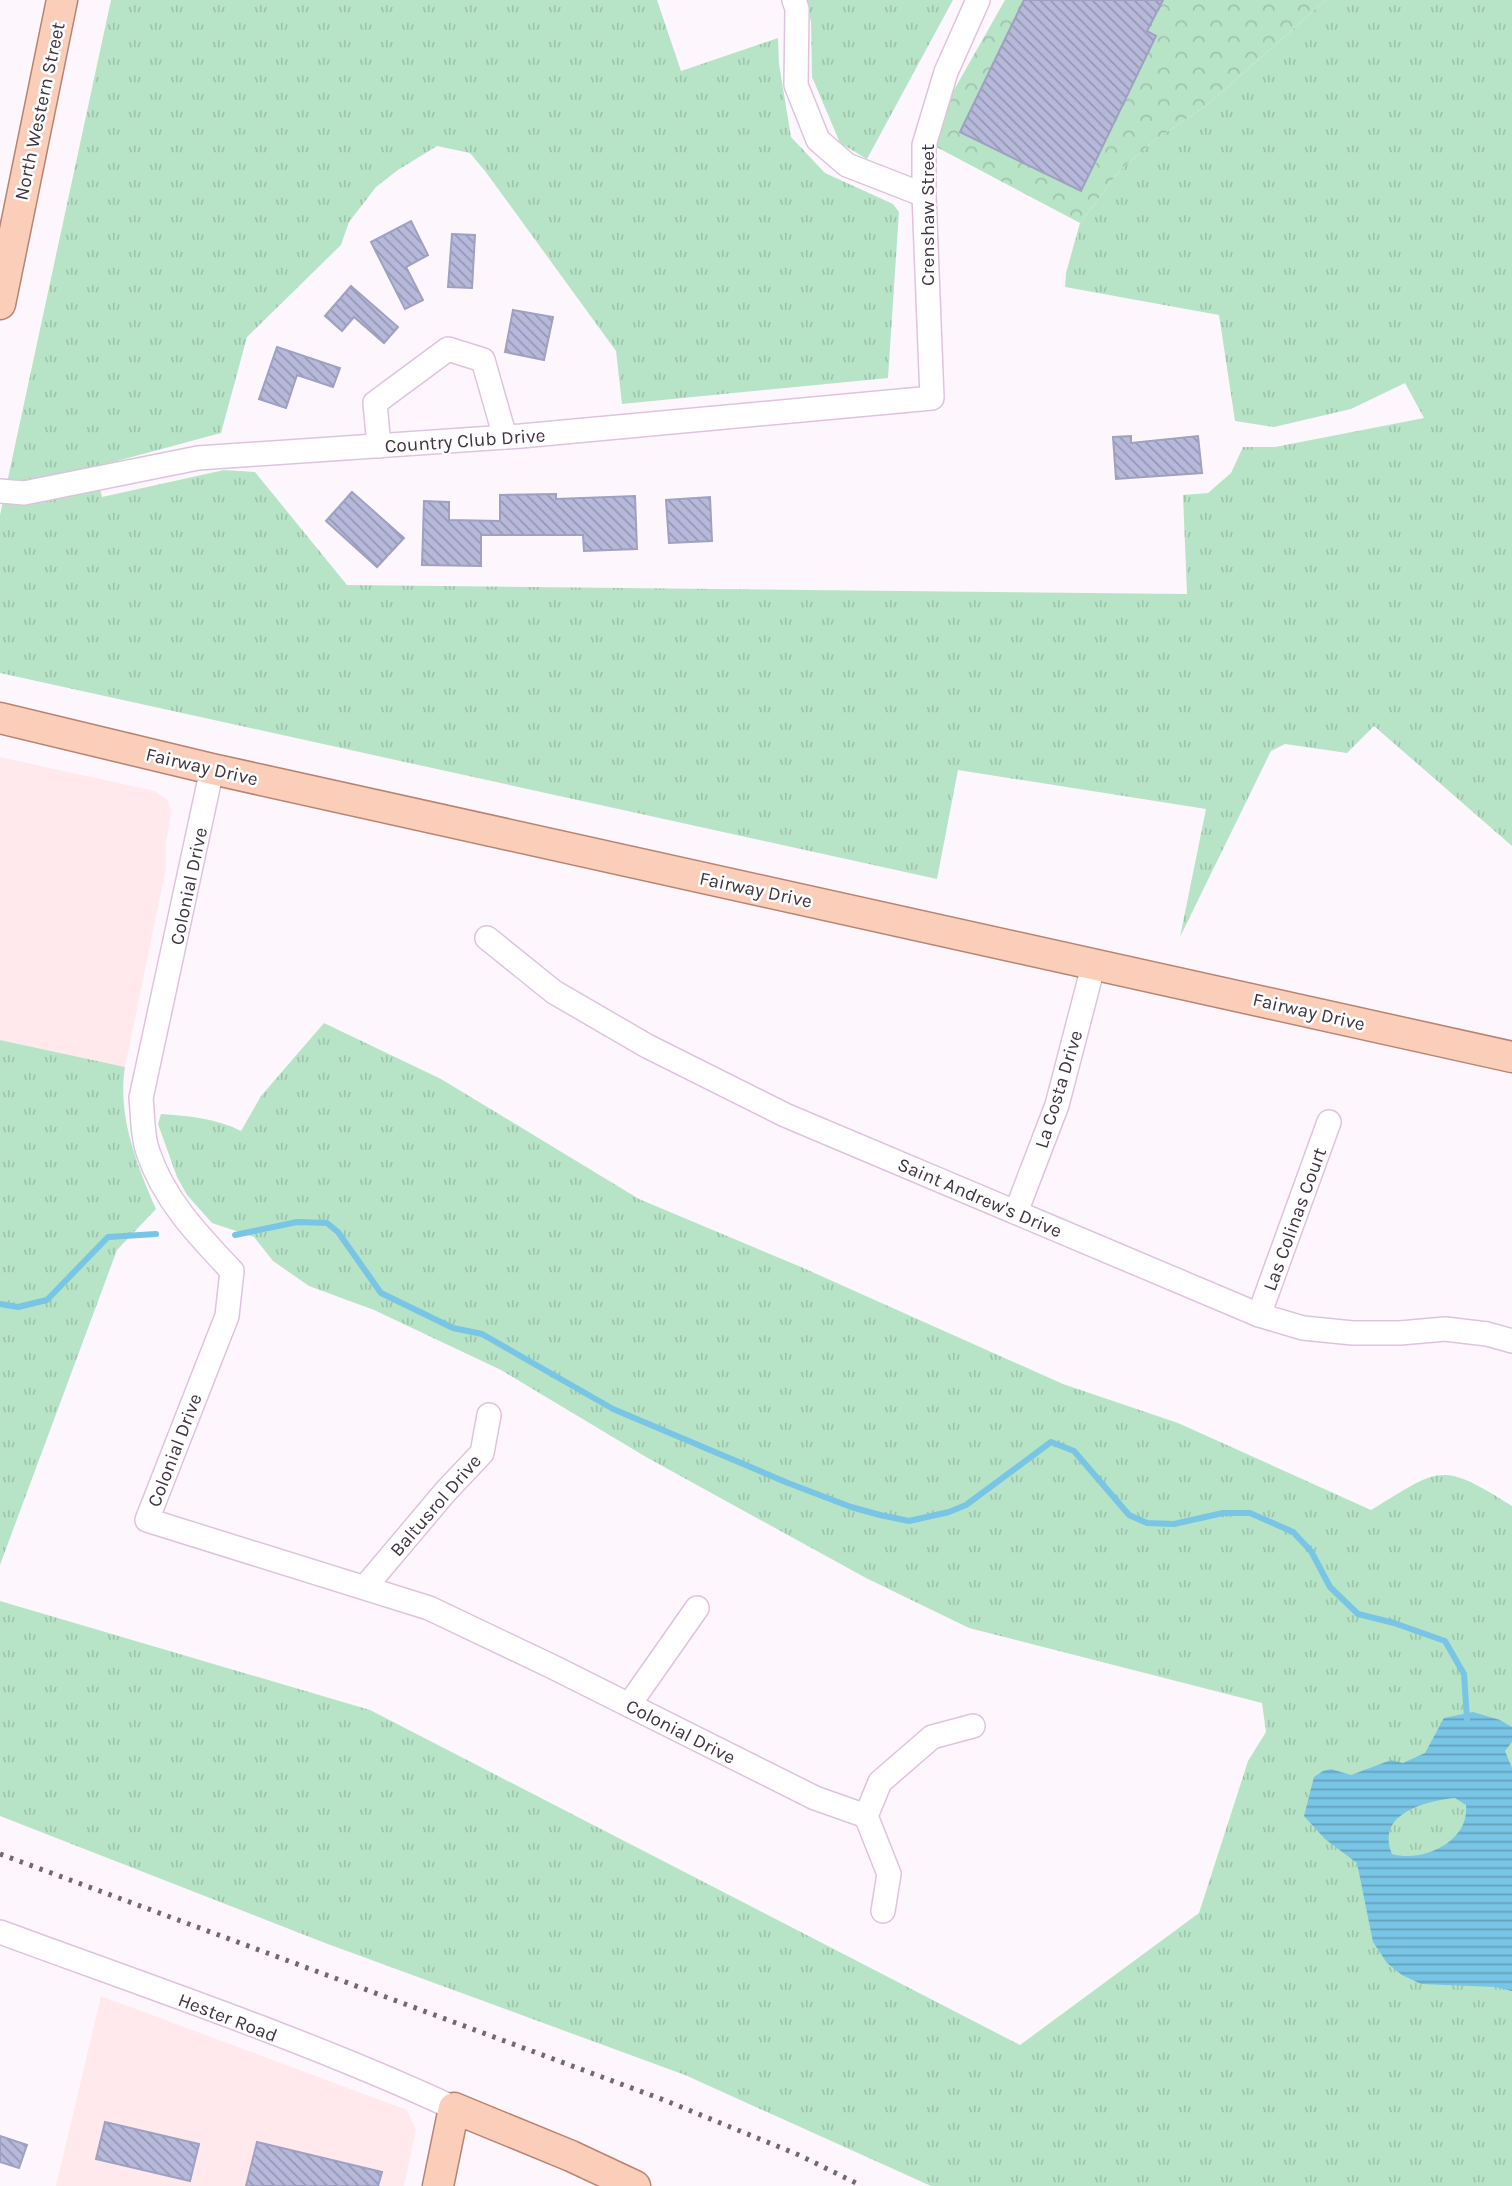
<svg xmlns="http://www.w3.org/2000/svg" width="1512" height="2186" font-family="Karla,sans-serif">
	<defs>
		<pattern id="grass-tufts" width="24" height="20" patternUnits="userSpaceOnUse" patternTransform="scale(1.75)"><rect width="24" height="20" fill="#b7e4c7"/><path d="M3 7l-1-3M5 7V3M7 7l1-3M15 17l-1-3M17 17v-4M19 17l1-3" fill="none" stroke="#9ec4ac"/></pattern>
		<pattern id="park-crowns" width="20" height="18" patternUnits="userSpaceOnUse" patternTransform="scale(1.75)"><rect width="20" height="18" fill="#b7e4c7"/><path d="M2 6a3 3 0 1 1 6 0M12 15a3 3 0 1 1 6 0" fill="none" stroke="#9ec4ac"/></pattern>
		<pattern id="water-rules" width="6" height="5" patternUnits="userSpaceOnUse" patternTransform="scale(1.75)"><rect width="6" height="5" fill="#78c5e5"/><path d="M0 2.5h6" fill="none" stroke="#64a1bb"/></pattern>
		<pattern id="building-back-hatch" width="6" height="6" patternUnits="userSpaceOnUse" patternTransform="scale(1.75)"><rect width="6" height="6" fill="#b7b9db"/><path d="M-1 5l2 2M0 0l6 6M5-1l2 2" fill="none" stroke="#9697b3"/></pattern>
	</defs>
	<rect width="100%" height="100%" fill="#fdf7fd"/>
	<!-- commercial -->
	<g fill="#ffe9ec">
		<path d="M0,757L155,791L168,800L171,812L166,842V868L125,1067L0,1040Z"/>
		<path d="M101,1996L407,2110L416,2130L404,2186H56Z"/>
	</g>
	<!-- grass -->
	<g fill="url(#grass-tufts)">
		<path d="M111,0H657L681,71L778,38L779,64L791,137L825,173L893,204L899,212L888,378L622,404L616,351L485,171L470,153L437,146L398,170L376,187L349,222L341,245L247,337L221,433L102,465L96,471L102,497L224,470L255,472L347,585L1187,594L1183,495L1208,493L1231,473L1243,447H1275L1424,418L1405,383L1351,409L1274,427L1235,421L1219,315L1065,287L1066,273L1080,223L1120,170L1155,140L1207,105L1326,0H1512V846L1374,726L1347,753L1285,744L1271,751L1180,937L1206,809L958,770L937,879L0,673V515Z"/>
		<path d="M806,0H953L867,159L840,143L812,77L811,22Z"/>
		<path d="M324,1023L441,1079L639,1199L801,1267L1063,1384L1178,1423L1371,1510C1441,1467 1441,1461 1512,1506V2186H931L685,2075L325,1943L0,1816V1601L370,1710L1020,2045L1199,1913L1248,1761L1266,1732L1262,1703L969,1628L866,1578L646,1457L501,1370L374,1310L309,1286L273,1261L254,1237L212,1223L187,1195L177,1177L158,1124L161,1114C188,1116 216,1118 241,1131L261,1096Z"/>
		<path d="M0,1040L125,1067C117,1115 137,1165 156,1209L117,1250L0,1565Z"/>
	</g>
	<!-- park -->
	<path fill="url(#park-crowns)" d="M1005,0H1326L1207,105L1155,140L1120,170L1080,223L925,141Z"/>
	<!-- water -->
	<path fill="url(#water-rules)" fill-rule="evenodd" d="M1473,1712L1500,1720L1512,1727V1742L1505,1751L1512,1768V1991L1495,1987L1421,1984L1402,1975L1387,1963L1373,1942L1357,1863L1325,1839L1304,1816L1314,1777L1323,1771L1331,1769L1351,1775L1391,1760L1403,1763L1425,1753L1444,1718ZM1455,1798L1466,1805C1470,1842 1422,1863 1392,1854C1375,1814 1425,1801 1455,1798Z"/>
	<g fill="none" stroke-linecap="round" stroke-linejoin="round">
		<!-- stream -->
		<g stroke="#78c5e5" stroke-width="6">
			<path d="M235,1235L297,1222L327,1223L338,1232L381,1293L453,1328L482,1334L613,1409L788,1483L851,1507L880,1515L909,1521L949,1512L966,1505L1051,1442L1074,1451L1129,1515L1147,1523L1174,1524L1223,1513H1250L1293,1532L1311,1551L1330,1587L1358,1614L1394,1623L1445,1641L1464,1674L1467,1719"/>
			<path d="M0,1304L18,1307L47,1300L108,1237L156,1234"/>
		</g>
	</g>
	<!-- building -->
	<g fill="url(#building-back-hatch)" stroke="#9fa0c2" stroke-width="2">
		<path d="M1024,0H1163L1147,31L1156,36L1081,191L960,132Z"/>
		<path d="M411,221L428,255L406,267L423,300L405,309L371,242Z"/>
		<path d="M452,234L475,235L472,288L448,287Z"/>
		<path d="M351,286L398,327L384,343L354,317L342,331L325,316Z"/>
		<path d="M513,310L553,317L544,360L505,352Z"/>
		<path d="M277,347L340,368L333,387L297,375L286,408L259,399Z"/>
		<path d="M1131,436V443L1198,436L1202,473L1116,479L1113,437Z"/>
		<path d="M352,492L404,538L377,567L326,521Z"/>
		<path d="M556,494V499L635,496L637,549L584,551L583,535H481V566L422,565L424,501L449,502V520L500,521V495Z"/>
		<path d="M710,497L712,541L669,543L666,500Z"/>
		<path d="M105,2122L199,2144L190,2181L96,2159Z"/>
		<path d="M0,2136L27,2145L19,2168L0,2162Z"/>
		<path d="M257,2142L382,2172L378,2186H246Z"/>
	</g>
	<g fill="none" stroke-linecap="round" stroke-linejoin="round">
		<defs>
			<g id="minor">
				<path d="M794,0L797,9L796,85L818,140L847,165L924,195"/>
				<path d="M379,446L375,403L448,349L483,360L505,437"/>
				<path d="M0,491L24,493L198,458L521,436L932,398L924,195V145L946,72L978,0"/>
				<path d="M212,769L141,1098C143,1115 142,1136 148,1152C164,1200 198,1235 232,1271L227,1316L147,1520L429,1608L553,1667L815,1798L866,1816L889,1874L883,1911"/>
				<path d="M487,938L554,992L647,1046L785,1115L1259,1315L1303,1328L1353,1333H1400L1445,1329L1487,1334L1512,1341"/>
				<path d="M1016,1212L1057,1105L1094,963"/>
				<path d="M1259,1315L1329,1122"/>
				<path d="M365,1587L446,1491L482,1453L489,1415"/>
				<path d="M629,1705L697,1608"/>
				<path d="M866,1816L880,1782L932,1737L973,1726"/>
				<path d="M0,1932C152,1988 307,2040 454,2108"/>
			</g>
			<g id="major">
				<path d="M0,304L62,0"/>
				<path d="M0,718L212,769L1512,1057"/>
				<path d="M438,2186L454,2108L571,2156L635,2186"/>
			</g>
		</defs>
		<!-- minor casing -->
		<use href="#minor" stroke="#dfc3de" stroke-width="26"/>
		<!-- major casing -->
		<use href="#major" stroke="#b88371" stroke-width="33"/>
		<!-- minor -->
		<use href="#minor" stroke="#fff" stroke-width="23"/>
		<!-- major -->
		<use href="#major" stroke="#fbceba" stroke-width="30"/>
		<!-- rail -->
		<path stroke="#726872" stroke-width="5" stroke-dasharray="3.5 7" stroke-linecap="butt" d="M0,1854L664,2100L799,2155L862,2186"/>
	</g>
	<g text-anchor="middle" stroke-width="5" stroke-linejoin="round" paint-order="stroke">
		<!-- street labels -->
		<g font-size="19" fill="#3f343f" stroke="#fff">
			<text transform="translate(39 111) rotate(-78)" y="7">North Western Street</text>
			<text transform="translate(927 215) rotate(-90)" y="7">Crenshaw Street</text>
			<text transform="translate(465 440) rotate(-4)" y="7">Country Club Drive</text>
			<text transform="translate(202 766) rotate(13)" y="7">Fairway Drive</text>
			<text transform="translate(188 886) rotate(-78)" y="7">Colonial Drive</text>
			<text transform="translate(756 889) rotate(12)" y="7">Fairway Drive</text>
			<text transform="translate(1309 1011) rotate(13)" y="7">Fairway Drive</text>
			<text transform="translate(1058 1089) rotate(-73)" y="7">La Costa Drive</text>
			<text transform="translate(980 1197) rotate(23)" y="7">Saint Andrew's Drive</text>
			<text transform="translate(1294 1219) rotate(-70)" y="7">Las Colinas Court</text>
			<text transform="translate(174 1450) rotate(-69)" y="7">Colonial Drive</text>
			<text transform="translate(435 1505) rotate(-49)" y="7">Baltusrol Drive</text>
			<text transform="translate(681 1731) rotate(27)" y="7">Colonial Drive</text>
			<text transform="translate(228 2017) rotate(21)" y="7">Hester Road</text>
		</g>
	</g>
</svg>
